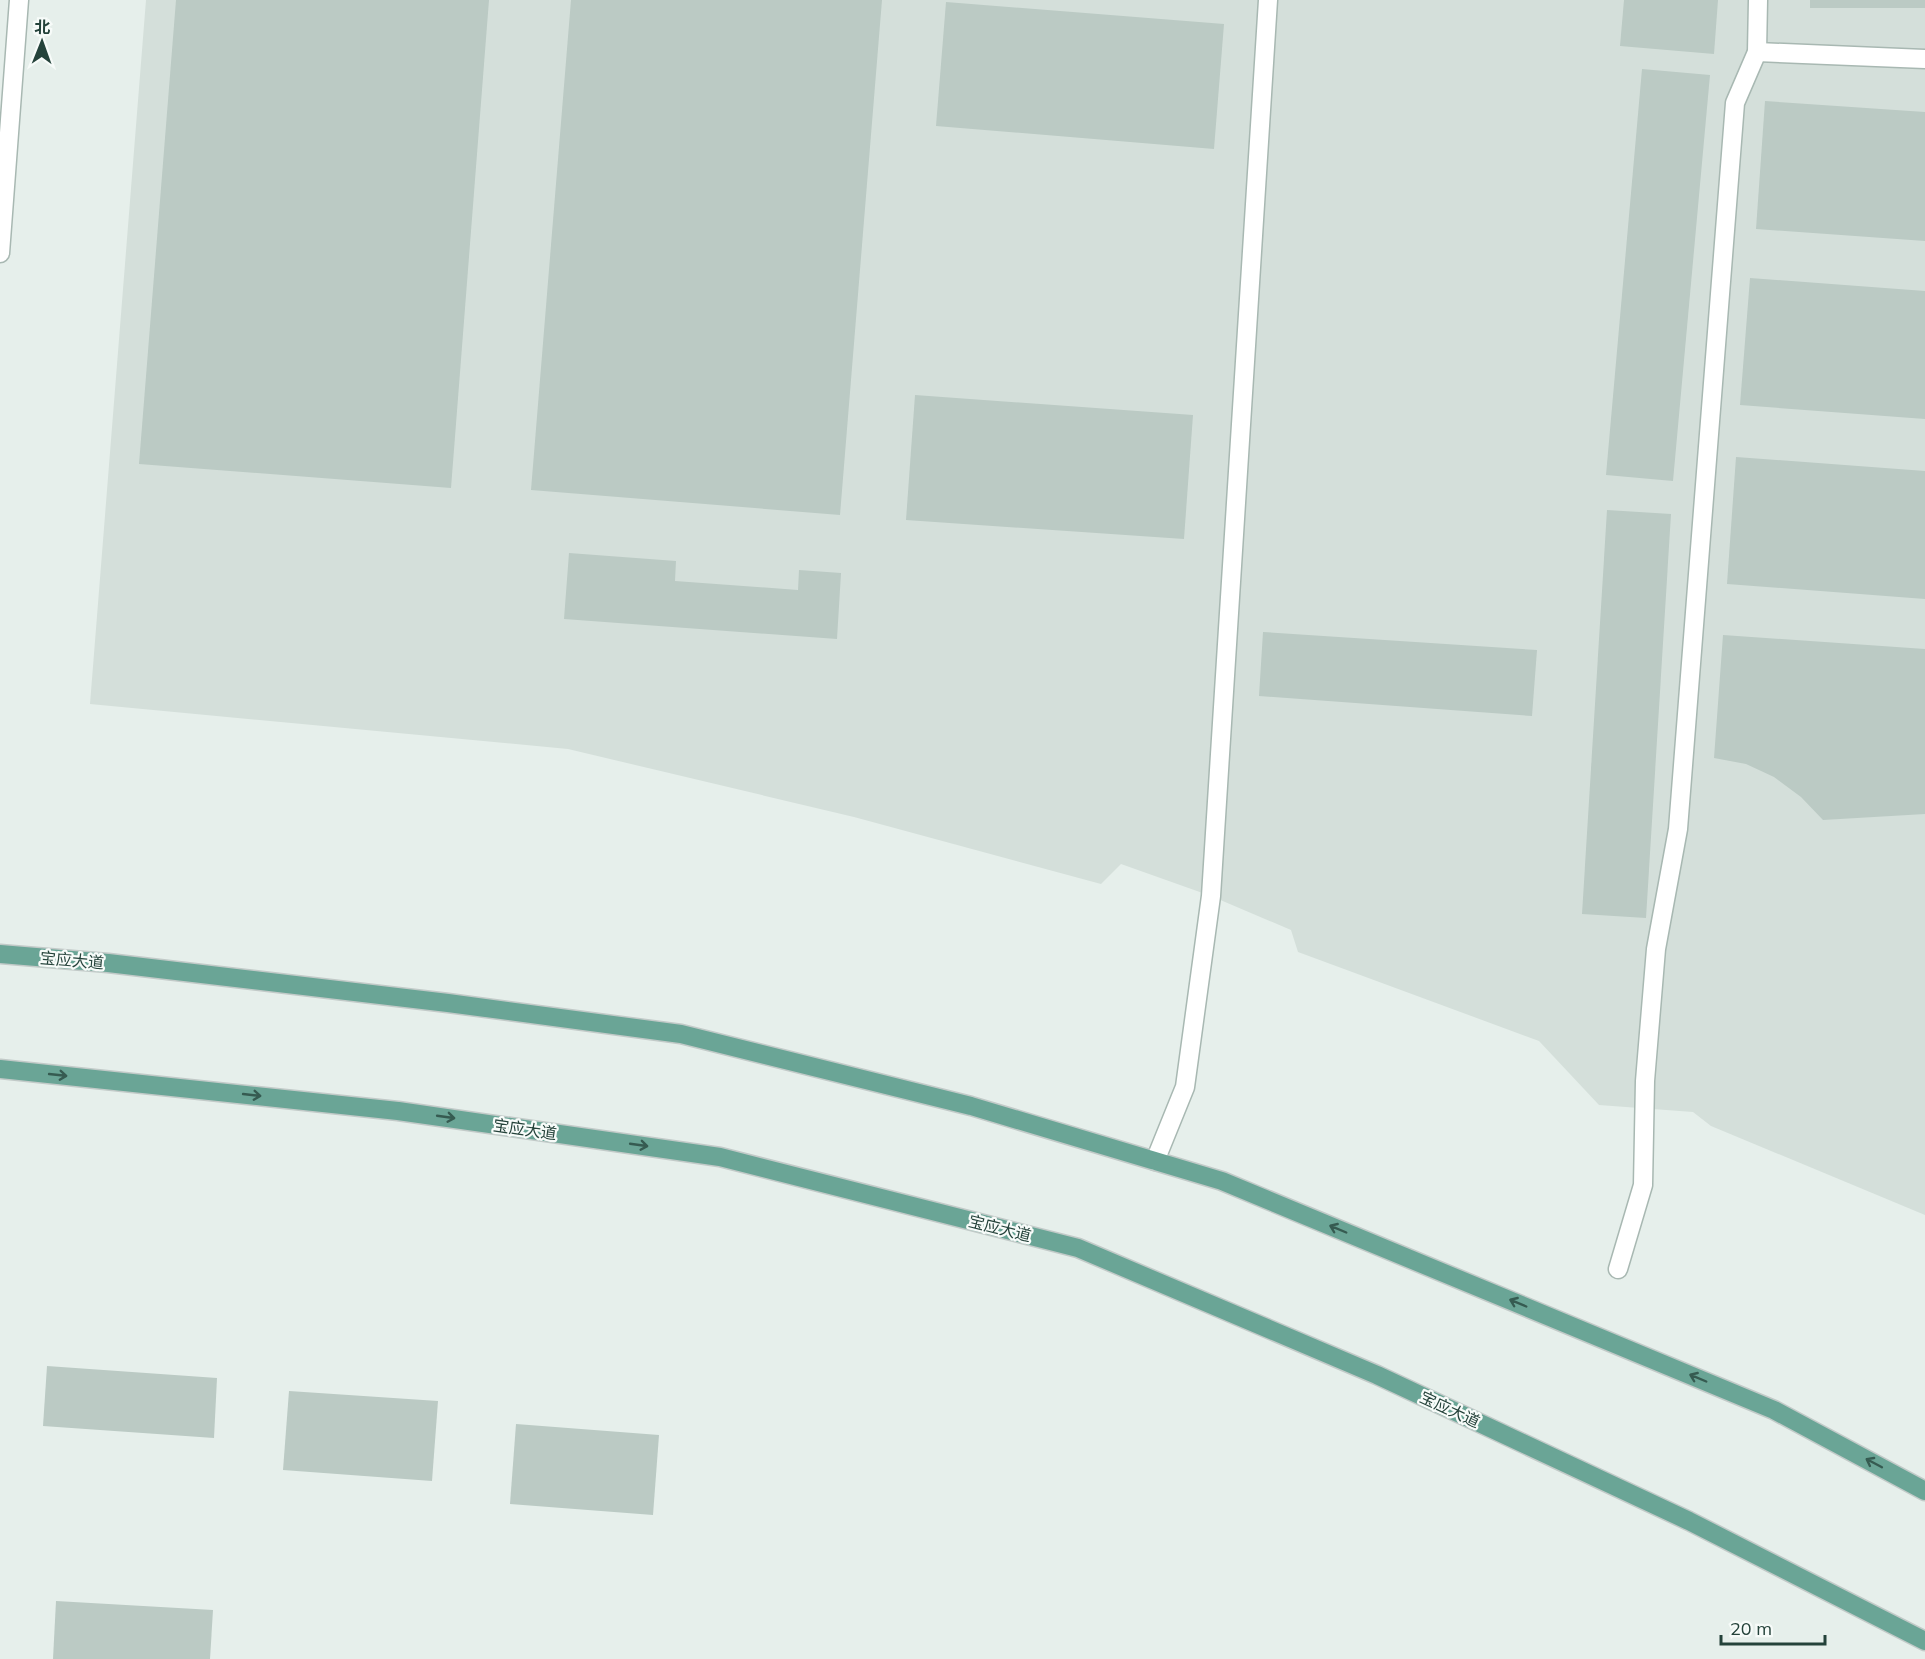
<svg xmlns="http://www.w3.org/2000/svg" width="1925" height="1659" font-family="Mulish,'Noto Sans SC',sans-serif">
	<rect width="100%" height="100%" fill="#e6efeb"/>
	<!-- built -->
	<path fill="#d4dfda" d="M146,0H1925V1215L1711,1126L1693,1112L1599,1105L1539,1041L1298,952L1291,930L1211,896L1121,864L1101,884L854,817L568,749L90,704Z"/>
	<!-- building -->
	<g fill="#bbcac4">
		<path d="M176,0H489L451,488L139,464Z"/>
		<path d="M571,0H882L840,515L531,490Z"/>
		<path d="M1624,0H1718L1714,54L1620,46Z"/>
		<rect x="1810" y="0" width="115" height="8"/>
		<path d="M946,2L1224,24L1214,149L936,126Z"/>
		<path d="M1642,69L1710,75L1673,481L1606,475Z"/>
		<path d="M1765,101L1925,112V241L1756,229Z"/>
		<path d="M1750,278L1925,291V419L1740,405Z"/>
		<path d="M915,395L1193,415L1184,539L906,520Z"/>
		<path d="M1736,457L1925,471V599L1727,584Z"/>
		<path d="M1607,510L1671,514L1646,918L1582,914Z"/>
		<path d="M569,553L676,561L675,581L798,590L799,570L841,573L837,639L564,619Z"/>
		<path d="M1263,632L1537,650L1532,716L1259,696Z"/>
		<path d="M1723,635L1925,649V814L1823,820L1801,797L1774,777L1746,764L1714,758Z"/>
		<path d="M47,1366L217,1378L214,1438L43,1426Z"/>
		<path d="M289,1391L438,1401L432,1481L283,1470Z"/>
		<path d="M516,1424L659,1435L653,1515L510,1504Z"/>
		<path d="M56,1601L213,1610L210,1659H53Z"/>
	</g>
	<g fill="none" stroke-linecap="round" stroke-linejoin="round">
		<defs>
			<g id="minor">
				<path d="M1757,52L1925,59"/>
				<path d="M0,253L19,0"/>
				<path d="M1155,1161L1185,1087L1211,896L1268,0"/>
				<path d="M1618,1269L1643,1185L1645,1081L1656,949L1678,829L1735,103L1757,52L1758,0"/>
			</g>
			<g id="major">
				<path d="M0,954L108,963L448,1003L681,1034L971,1106L1222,1181L1774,1410L1925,1491"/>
				<path d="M0,1069L398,1111L720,1157L1078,1248L1377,1375L1689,1521L1925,1641"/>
			</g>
		</defs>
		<!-- minor casing -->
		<use href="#minor" stroke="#a8b8b2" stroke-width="21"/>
		<!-- major casing -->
		<use href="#major" stroke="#c2cac8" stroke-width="21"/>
		<!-- minor -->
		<use href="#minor" stroke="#fff" stroke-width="18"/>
		<!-- major -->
		<use href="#major" stroke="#6aa596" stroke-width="18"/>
	</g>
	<!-- one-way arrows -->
	<defs><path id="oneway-shaft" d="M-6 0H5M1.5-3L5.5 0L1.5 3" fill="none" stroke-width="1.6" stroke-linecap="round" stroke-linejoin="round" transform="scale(1.5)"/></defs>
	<g stroke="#365b51">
		<use href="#oneway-shaft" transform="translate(58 1075) rotate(6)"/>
		<use href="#oneway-shaft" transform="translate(252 1095) rotate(6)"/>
		<use href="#oneway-shaft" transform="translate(446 1117) rotate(8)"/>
		<use href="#oneway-shaft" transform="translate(639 1145) rotate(8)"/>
		<use href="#oneway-shaft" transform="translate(1338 1229) rotate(-157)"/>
		<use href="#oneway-shaft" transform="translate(1518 1303) rotate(-157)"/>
		<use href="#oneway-shaft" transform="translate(1698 1378) rotate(-157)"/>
		<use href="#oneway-shaft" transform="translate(1874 1463) rotate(-152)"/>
	</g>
	<g text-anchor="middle" stroke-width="4.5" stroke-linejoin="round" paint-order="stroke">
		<!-- street labels -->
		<g font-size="16" fill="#24423a" stroke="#f7fbf9">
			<text transform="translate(72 960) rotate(5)" y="6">宝应大道</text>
			<text transform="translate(525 1129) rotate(8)" y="6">宝应大道</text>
			<text transform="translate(1000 1228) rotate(14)" y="6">宝应大道</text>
			<text transform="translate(1450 1409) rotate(25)" y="6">宝应大道</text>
		</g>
	</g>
	<!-- north arrow -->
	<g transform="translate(42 42) rotate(1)" stroke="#f7fbf9" stroke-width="4.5" paint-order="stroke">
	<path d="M0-4.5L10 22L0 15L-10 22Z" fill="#24423a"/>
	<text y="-9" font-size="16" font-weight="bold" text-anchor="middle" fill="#24423a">北</text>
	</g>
	<!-- scale -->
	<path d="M1721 1635v9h104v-9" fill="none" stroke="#24423a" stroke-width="3"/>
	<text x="1730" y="1635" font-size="18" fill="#24423a" stroke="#f7fbf9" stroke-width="4.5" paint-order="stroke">20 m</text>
</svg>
